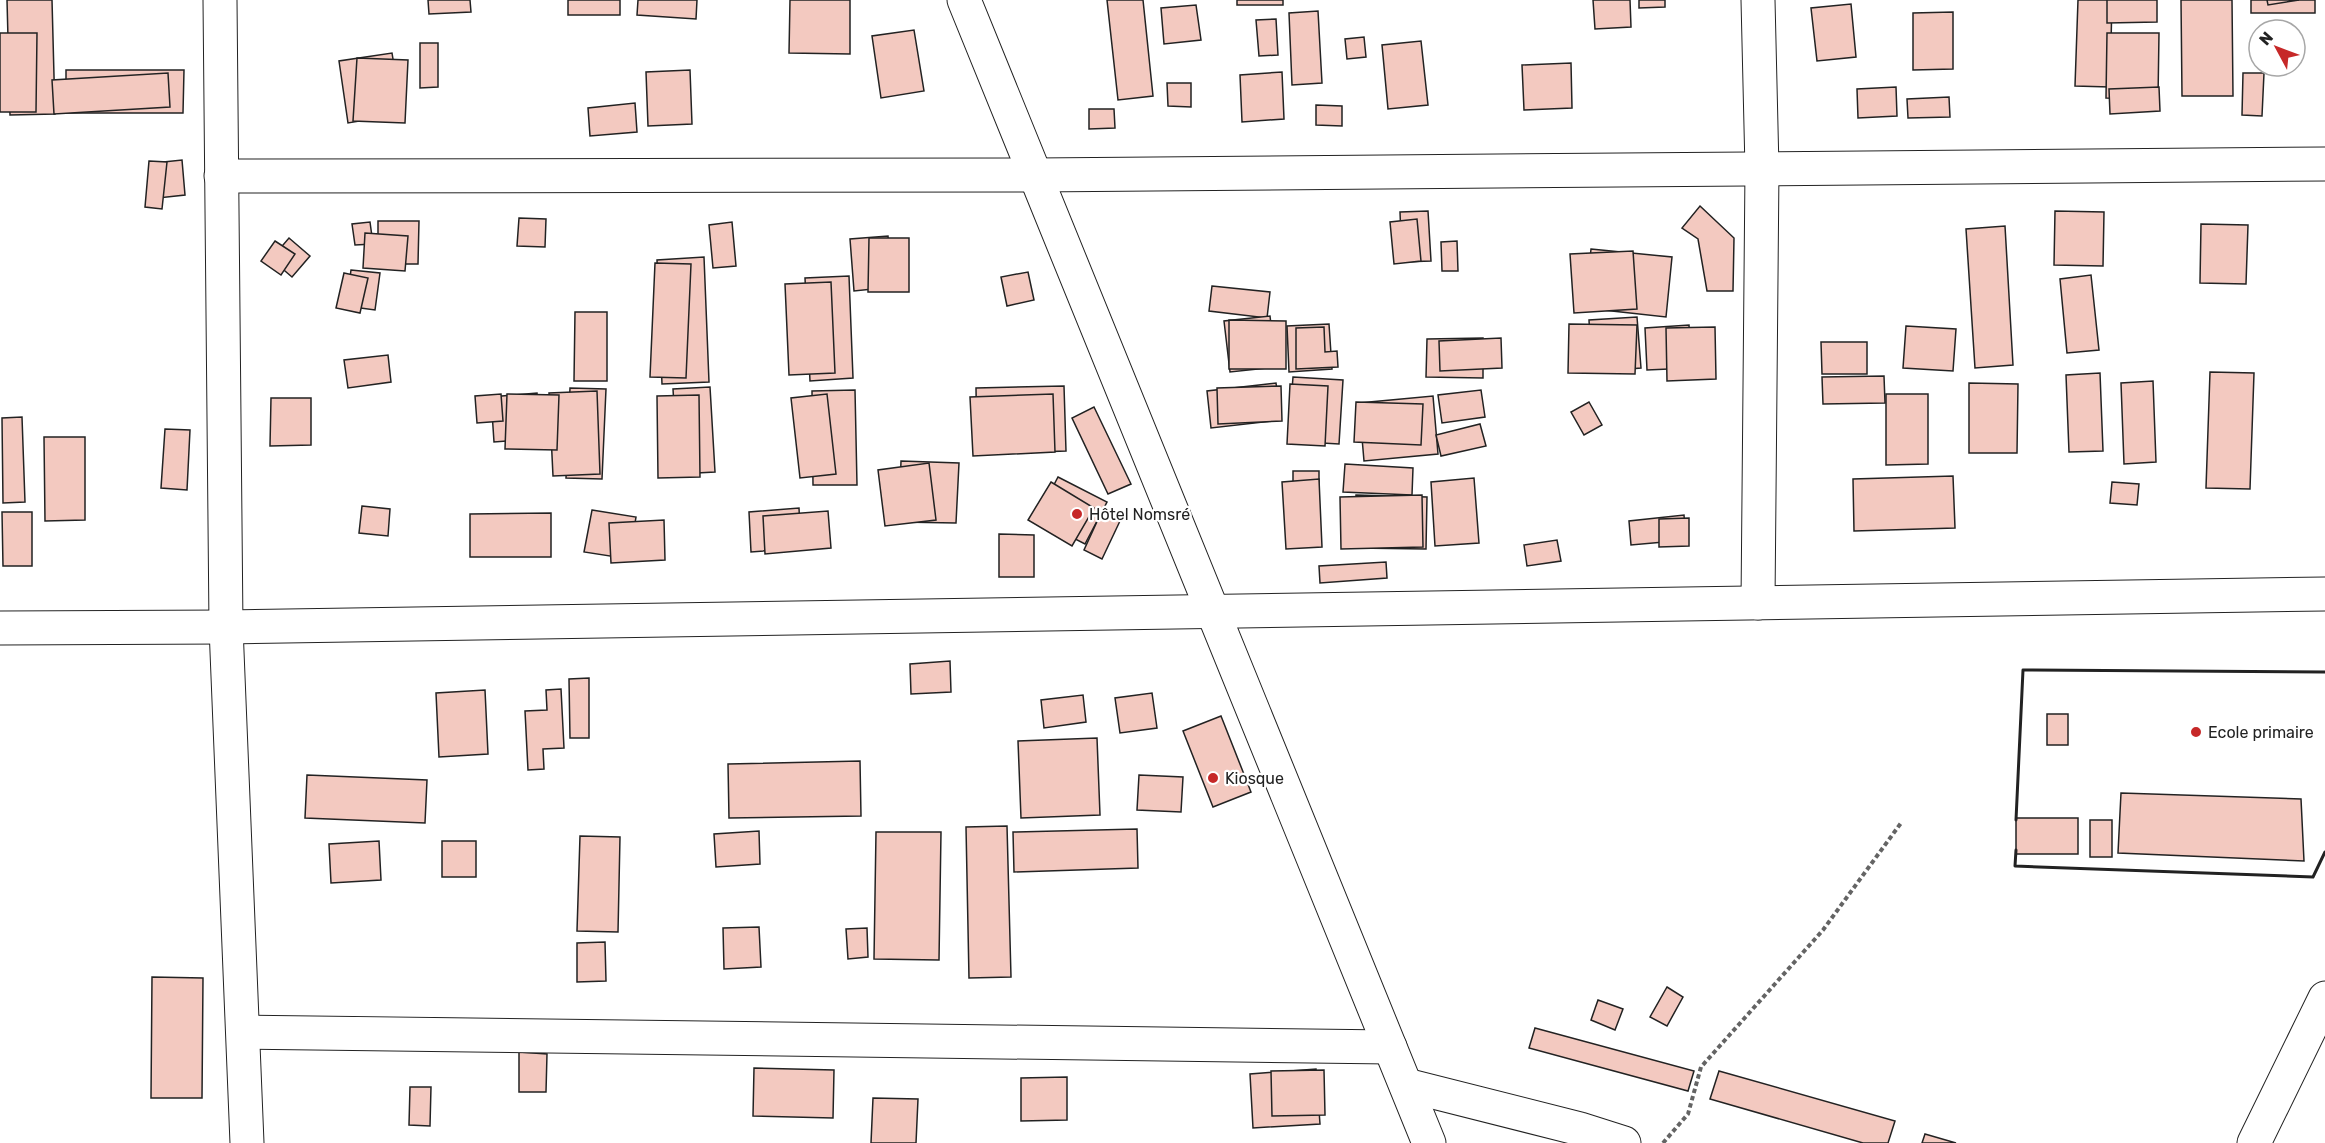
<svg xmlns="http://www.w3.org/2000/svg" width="2325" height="1143" font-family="Rubik,sans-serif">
	<rect width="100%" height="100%" fill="#fff"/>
	<!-- building -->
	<g fill="#f3c9c0" stroke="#222" stroke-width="1.5">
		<path d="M7,0H52L55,114L10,115Z"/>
		<path d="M428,0H470L471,12L429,14Z"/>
		<rect x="568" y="0" width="52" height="15"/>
		<path d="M638,0H697L696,19L637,15Z"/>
		<path d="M790,0H850V54L789,53Z"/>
		<path d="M1107,0H1143L1153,96L1118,100Z"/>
		<rect x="1237" y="0" width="46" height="5"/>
		<path d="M1593,0H1630L1631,27L1595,29Z"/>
		<path d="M1639,0H1665V7L1639,8Z"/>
		<path d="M2078,0H2112L2110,87L2075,86Z"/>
		<path d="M2107,0H2157V22L2107,23Z"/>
		<path d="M2181,0H2232L2233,96H2182Z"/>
		<rect x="2251" y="0" width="64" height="13"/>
		<path d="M2267,0H2299L2268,5Z"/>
		<path d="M1851,4L1856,57L1817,61L1811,8Z"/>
		<path d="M1196,5L1201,40L1164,44L1161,8Z"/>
		<path d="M1318,11L1322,83L1292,85L1289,13Z"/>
		<path d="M1953,12V69L1913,70V13Z"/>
		<path d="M1276,19L1278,55L1259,56L1256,20Z"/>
		<path d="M914,30L924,91L881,98L872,36Z"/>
		<path d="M0,33H37L36,112H0Z"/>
		<path d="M2107,33H2159L2158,99L2106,98Z"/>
		<path d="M1364,37L1366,57L1347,59L1345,39Z"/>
		<path d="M1421,41L1428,105L1388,109L1382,45Z"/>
		<path d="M420,43H438V87L420,88Z"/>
		<path d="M392,53L402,114L348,123L339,61Z"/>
		<path d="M357,58L408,60L405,123L353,121Z"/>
		<path d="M1571,63L1572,108L1524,110L1522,65Z"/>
		<path d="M66,70H184L183,113H66Z"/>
		<path d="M690,70L692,124L648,126L646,72Z"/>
		<path d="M1282,72L1284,119L1242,122L1240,75Z"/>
		<path d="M168,73L170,107L54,114L52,80Z"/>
		<path d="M2243,73H2264L2262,116L2242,115Z"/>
		<path d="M1167,83H1191V107L1168,106Z"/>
		<path d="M1896,87L1897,116L1858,118L1857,89Z"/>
		<path d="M2159,87L2160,111L2110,114L2109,89Z"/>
		<path d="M1949,97L1950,117L1908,118L1907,99Z"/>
		<path d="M635,103L637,132L590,136L588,108Z"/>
		<path d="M1316,105L1342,106V126L1316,125Z"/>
		<path d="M1089,109H1114L1115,128L1089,129Z"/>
		<path d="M182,160L185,195L158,198L154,163Z"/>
		<path d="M149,161L167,162L162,209L145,207Z"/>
		<path d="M1700,206L1734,238L1733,291H1707L1698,239L1682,228Z"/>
		<path d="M1428,211L1431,261L1402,262L1400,212Z"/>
		<path d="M2055,211L2104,212L2103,266L2054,265Z"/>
		<path d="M519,218L546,219L545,247L517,246Z"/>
		<path d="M1417,219L1421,261L1394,264L1390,222Z"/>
		<path d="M378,221H419L418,264H378Z"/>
		<path d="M370,222L373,244L355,245L352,224Z"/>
		<path d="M732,222L736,266L713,268L709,225Z"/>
		<path d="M2201,224L2248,225L2246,284L2200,283Z"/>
		<path d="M2005,226L2013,365L1975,368L1966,229Z"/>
		<path d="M365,233L408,236L405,271L363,268Z"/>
		<path d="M888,236L892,287L854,291L850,239Z"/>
		<path d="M289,238L310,256L292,277L271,259Z"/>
		<path d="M869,238H909V292H868Z"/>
		<path d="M275,241L295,254L281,275L261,261Z"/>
		<path d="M1457,241L1458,271H1442L1441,242Z"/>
		<path d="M1591,249L1672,257L1666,317L1585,308Z"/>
		<path d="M1633,251L1637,309L1574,313L1570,254Z"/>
		<path d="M704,257L709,382L662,384L657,260Z"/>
		<path d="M655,263L691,264L686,378L650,377Z"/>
		<path d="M351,270L380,273L375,310L346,306Z"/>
		<path d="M1028,272L1034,300L1007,306L1001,277Z"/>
		<path d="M344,273L368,278L360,313L336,308Z"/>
		<path d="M2091,275L2099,350L2067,353L2060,279Z"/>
		<path d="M849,276L853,378L810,381L805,278Z"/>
		<path d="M831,282L835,373L789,375L785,284Z"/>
		<path d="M1212,286L1270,292L1267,318L1209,311Z"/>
		<path d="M575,312H607V381H574Z"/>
		<path d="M1270,316L1276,367L1230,372L1224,321Z"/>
		<path d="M1637,317L1641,368L1592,372L1589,320Z"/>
		<path d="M1229,320L1286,321V369H1229Z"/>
		<path d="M1329,324L1332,369L1289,372L1287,326Z"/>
		<path d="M1569,324L1637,325L1635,374L1568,373Z"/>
		<path d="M1689,325L1691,368L1647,370L1645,328Z"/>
		<path d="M1906,326L1956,329L1953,371L1903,368Z"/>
		<path d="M1324,327L1325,352L1337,351L1338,367L1296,369V328Z"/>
		<path d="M1715,327L1716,379L1667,381L1666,328Z"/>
		<path d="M1483,338V378L1426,377L1427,339Z"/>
		<path d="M1501,338L1502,368L1440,371L1439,341Z"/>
		<path d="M1821,342H1867V374H1822Z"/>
		<path d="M388,355L391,382L348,388L344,360Z"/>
		<path d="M2210,372L2254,373L2250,489L2206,488Z"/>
		<path d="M2100,373L2103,451L2069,452L2066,375Z"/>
		<path d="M1884,376L1885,403L1823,404L1822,377Z"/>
		<path d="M1293,377L1343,380L1339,444L1288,441Z"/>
		<path d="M2153,381L2156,462L2124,464L2121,383Z"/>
		<path d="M1276,383L1281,420L1211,428L1207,391Z"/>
		<path d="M1969,383L2018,384L2017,453H1969Z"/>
		<path d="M1290,384L1328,386L1325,446L1287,444Z"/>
		<path d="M1064,386L1066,451L977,454L976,388Z"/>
		<path d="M1281,386L1282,421L1218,424L1217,388Z"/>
		<path d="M710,387L715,472L678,474L673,389Z"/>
		<path d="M570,388L606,389L602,479L566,478Z"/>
		<path d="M855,390L857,485H813L812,391Z"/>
		<path d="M1481,390L1485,417L1442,423L1438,395Z"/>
		<path d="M597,391L600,474L553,476L549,393Z"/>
		<path d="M537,393L541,438L494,442L491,397Z"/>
		<path d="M501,394L503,421L477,423L475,396Z"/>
		<path d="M507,394L559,395L557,450L505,449Z"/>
		<path d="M827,394L836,474L800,478L791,398Z"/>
		<path d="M1053,394L1055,452L973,456L970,397Z"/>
		<path d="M1886,394H1928V464L1886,465Z"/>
		<path d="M699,395L700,477L658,478L657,396Z"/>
		<path d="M1433,396L1438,454L1364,461L1359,403Z"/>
		<path d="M271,398H311V445L270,446Z"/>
		<path d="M1356,402L1423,404L1421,445L1354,442Z"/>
		<path d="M1589,402L1602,425L1584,435L1571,412Z"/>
		<path d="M1094,407L1131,484L1108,494L1072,418Z"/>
		<path d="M22,417L25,502L3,503L2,418Z"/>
		<path d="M1480,424L1486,446L1441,456L1436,435Z"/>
		<path d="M165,429L190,430L187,490L161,488Z"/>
		<path d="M44,437H85V520L45,521Z"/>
		<path d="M901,461L959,463L956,523L899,522Z"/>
		<path d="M929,463L936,520L885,526L878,470Z"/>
		<path d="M1345,464L1413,468L1412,495L1343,492Z"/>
		<rect x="1293" y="471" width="26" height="72"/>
		<path d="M1953,476L1955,528L1854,531L1853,479Z"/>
		<path d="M1058,477L1107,502L1085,544L1036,519Z"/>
		<path d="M1474,478L1479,543L1435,546L1431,482Z"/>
		<path d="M1319,479L1322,547L1286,549L1282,482Z"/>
		<path d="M1051,482L1094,508L1072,546L1028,520Z"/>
		<path d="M2112,482L2139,484L2137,505L2110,503Z"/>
		<path d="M1356,495L1427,497L1426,549L1355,548Z"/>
		<path d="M1422,495L1423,547L1341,549L1340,497Z"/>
		<path d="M362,506L390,509L388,536L359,533Z"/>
		<path d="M799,508L801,548L751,552L749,512Z"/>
		<path d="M592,510L636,517L629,559L584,552Z"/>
		<path d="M828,511L831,548L765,554L763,516Z"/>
		<path d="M2,512H32V566H3Z"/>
		<path d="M551,513V557H470V514Z"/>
		<path d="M1101,513L1120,521L1102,559L1084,550Z"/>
		<path d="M1684,515L1686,540L1631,545L1629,521Z"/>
		<path d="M1689,518V546L1659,547V519Z"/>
		<path d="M664,520L665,560L611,563L609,523Z"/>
		<path d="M999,534L1034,535V577H999Z"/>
		<path d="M1557,540L1561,561L1527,566L1524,545Z"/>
		<path d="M1386,562L1387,578L1320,583L1319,566Z"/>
		<path d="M950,661L951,692L911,694L910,664Z"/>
		<path d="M589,678V738H570L569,679Z"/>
		<path d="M561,689L564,748L543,749L544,769L528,770L525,711L547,710L546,690Z"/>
		<path d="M485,690L488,754L439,757L436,693Z"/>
		<path d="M1152,693L1157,728L1120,733L1115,698Z"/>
		<path d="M1083,695L1086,722L1044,728L1041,700Z"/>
		<rect x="2047" y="714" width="21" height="31"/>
		<path d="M1221,716L1251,792L1213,807L1183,731Z"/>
		<path d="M1097,738L1100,815L1021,818L1018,741Z"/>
		<path d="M860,761L861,816L729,818L728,764Z"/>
		<path d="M307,775L427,780L425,823L305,818Z"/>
		<path d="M1139,775L1183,777L1181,812L1137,810Z"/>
		<path d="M2121,793L2301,799L2304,861L2118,853Z"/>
		<rect x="2016" y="818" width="62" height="36"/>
		<rect x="2090" y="820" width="22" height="37"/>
		<path d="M1007,826L1011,977L969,978L966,827Z"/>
		<path d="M1137,829L1138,868L1014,872L1013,832Z"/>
		<path d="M759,831L760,864L716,867L714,834Z"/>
		<path d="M876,832H941L939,960L874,959Z"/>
		<path d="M580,836L620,837L618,932L577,931Z"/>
		<path d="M379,841L381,880L331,883L329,844Z"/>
		<rect x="442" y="841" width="34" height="36"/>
		<path d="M759,927L761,967L724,969L723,928Z"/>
		<path d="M867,928L868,957L848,959L846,929Z"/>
		<path d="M605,942L606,981L577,982V943Z"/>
		<path d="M152,977L203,978L202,1098H151Z"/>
		<path d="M1667,987L1683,997L1667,1026L1650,1017Z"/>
		<path d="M1598,1000L1623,1009L1615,1030L1591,1020Z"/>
		<path d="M1535,1028L1694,1071L1688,1091L1529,1048Z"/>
		<path d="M519,1052L547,1054L546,1092H519Z"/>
		<path d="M754,1068L834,1070L833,1118L753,1116Z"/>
		<path d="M1316,1069L1320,1124L1253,1128L1250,1074Z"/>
		<path d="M1324,1070L1325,1115L1272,1116L1271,1071Z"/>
		<path d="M1719,1071L1895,1121L1888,1143H1863L1710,1099Z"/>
		<path d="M1067,1077V1120L1021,1121V1078Z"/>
		<path d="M410,1087H431L430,1126L409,1125Z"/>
		<path d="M873,1098L918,1099L916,1143H871Z"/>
		<path d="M1925,1134L1956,1143H1922Z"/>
	</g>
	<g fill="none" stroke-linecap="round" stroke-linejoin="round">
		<defs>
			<g id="minor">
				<path d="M220,0L226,627L247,1143"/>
				<path d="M964,0L1429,1143"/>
				<path d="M221,176L1035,175L2325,164"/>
				<path d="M1758,603L1762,169L1758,0"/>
				<path d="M0,628L226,627L2325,594"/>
				<path d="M244,1032L1390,1047"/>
				<path d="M1406,1085L1580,1129L1624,1143"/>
				<path d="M2254,1143L2325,998"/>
			</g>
		</defs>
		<!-- minor casing -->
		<use href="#minor" stroke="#222" stroke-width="35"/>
		<!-- path -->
		<path stroke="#646464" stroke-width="4" stroke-dasharray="4.5 3" stroke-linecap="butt" d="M1663,1143L1688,1114L1701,1067L1823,930L1901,823"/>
		<!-- minor -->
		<use href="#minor" stroke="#fff" stroke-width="33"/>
		<!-- wall -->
		<g stroke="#222" stroke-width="3">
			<path d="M2016,820L2023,670L2325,672"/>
			<path d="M2016,850L2015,866L2313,877L2325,852"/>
		</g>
	</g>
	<!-- markers -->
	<g fill="#c62828" stroke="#fff" stroke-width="2">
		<circle cx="1077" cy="514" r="6"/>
		<circle cx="2196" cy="732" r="6"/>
		<circle cx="1213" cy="778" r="6"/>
	</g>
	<g text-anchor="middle" stroke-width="4.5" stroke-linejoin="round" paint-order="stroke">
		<!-- poi labels -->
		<g font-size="16" fill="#222" stroke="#fff" text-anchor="start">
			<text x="1089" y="520">Hôtel Nomsré</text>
			<text x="2208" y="738">Ecole primaire</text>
			<text x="1225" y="784">Kiosque</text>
		</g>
	</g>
	<!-- north arrow -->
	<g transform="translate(2277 48) rotate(311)"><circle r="28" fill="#ffffff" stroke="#a7a7a7" stroke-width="1.5"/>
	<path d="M0-4.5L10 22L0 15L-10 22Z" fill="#c62828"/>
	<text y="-9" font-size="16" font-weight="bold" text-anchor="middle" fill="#222222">N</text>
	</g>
</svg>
